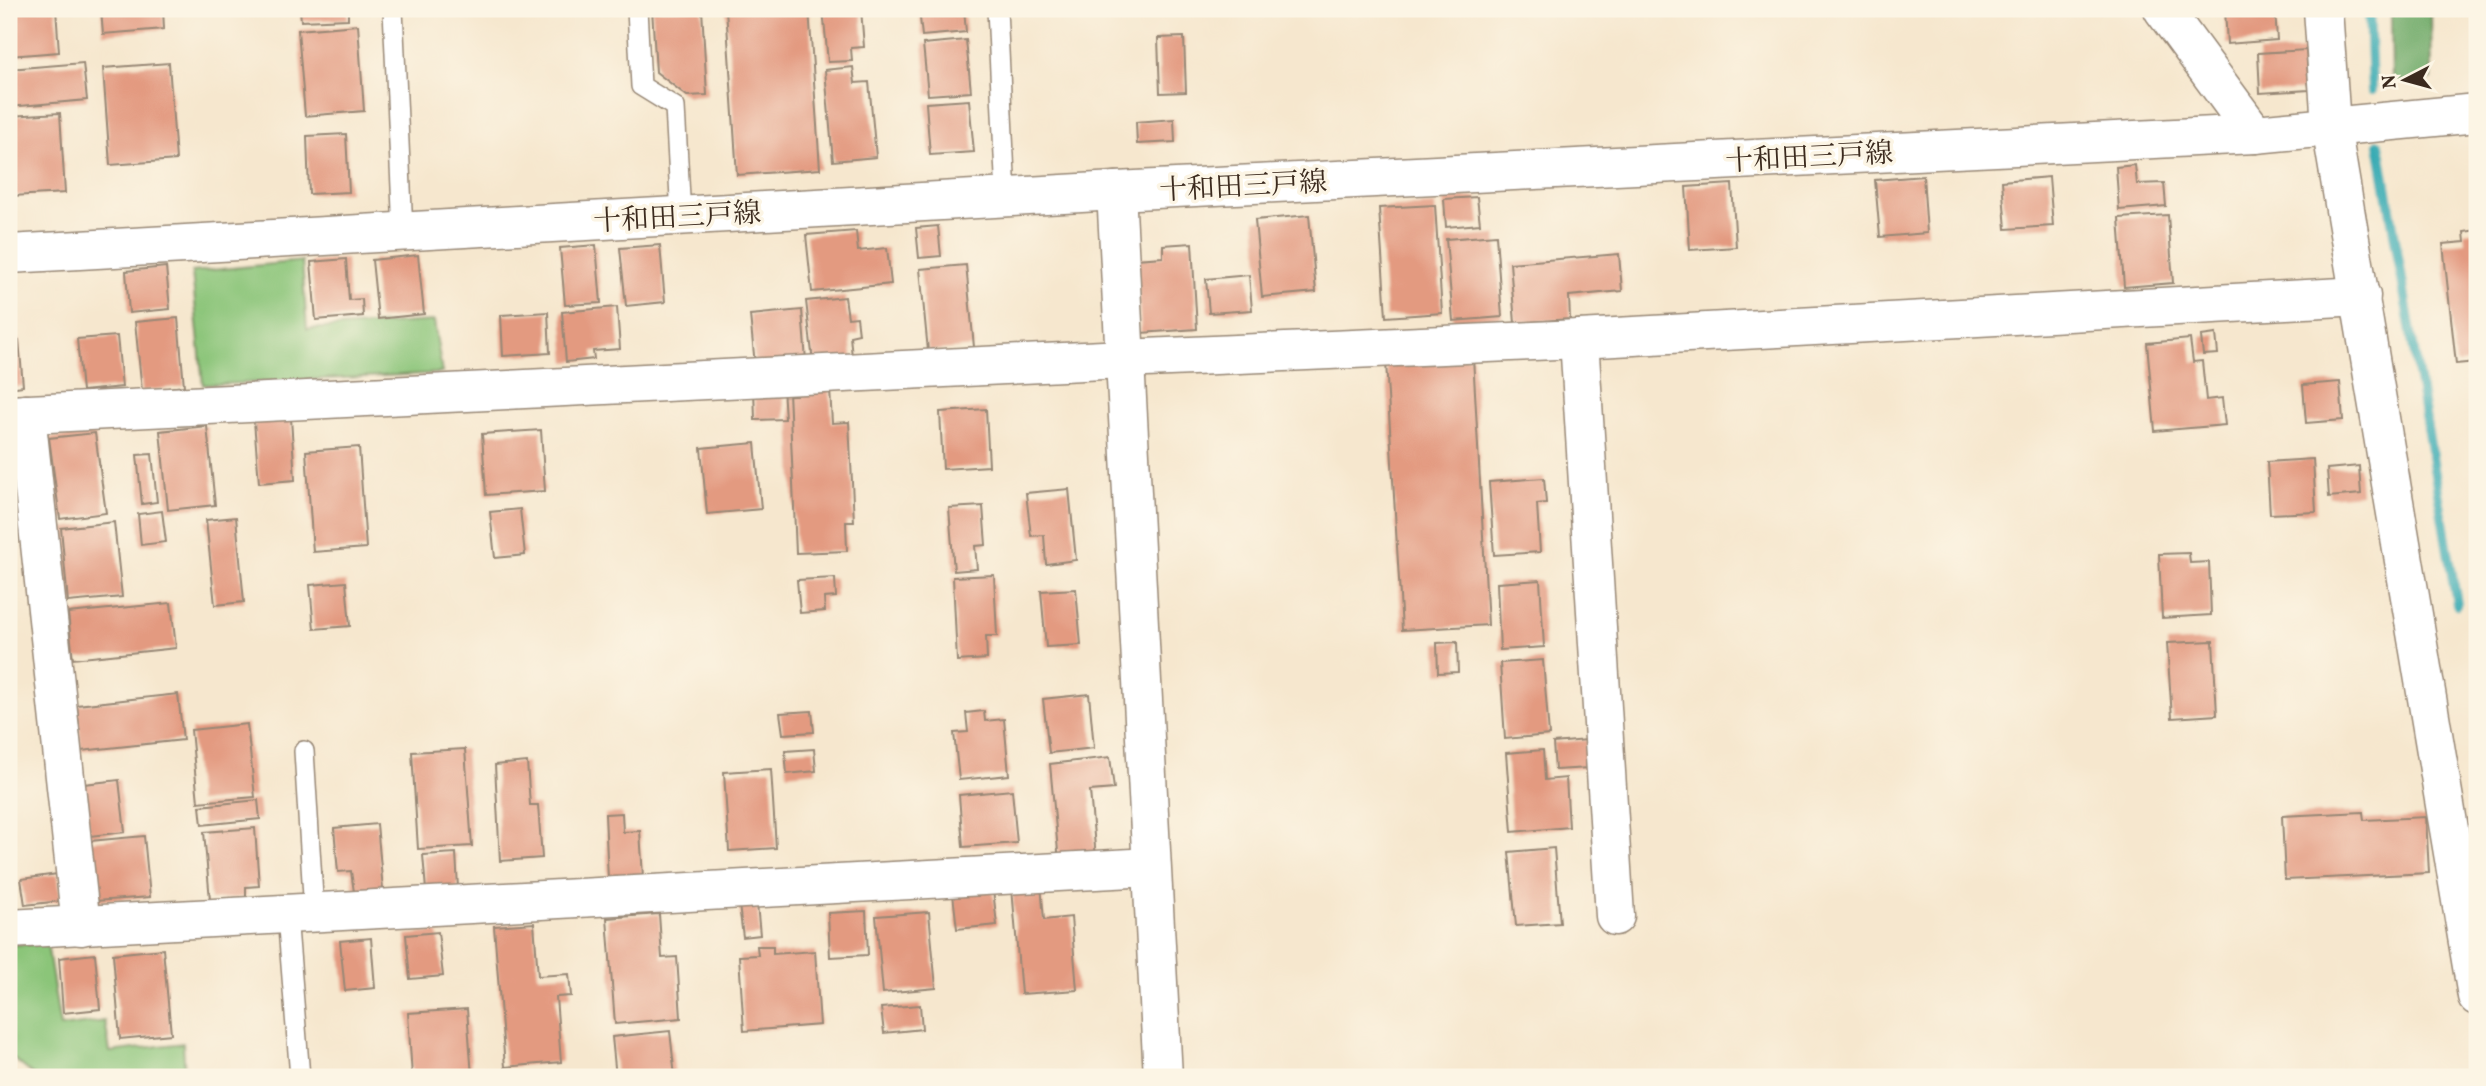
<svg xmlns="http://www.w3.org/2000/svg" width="2486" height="1086" font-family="Vollkorn,'Noto Serif JP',serif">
	<rect width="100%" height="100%" fill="#fcf5e5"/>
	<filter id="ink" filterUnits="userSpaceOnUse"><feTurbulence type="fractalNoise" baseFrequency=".0143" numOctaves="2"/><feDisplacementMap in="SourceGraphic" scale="14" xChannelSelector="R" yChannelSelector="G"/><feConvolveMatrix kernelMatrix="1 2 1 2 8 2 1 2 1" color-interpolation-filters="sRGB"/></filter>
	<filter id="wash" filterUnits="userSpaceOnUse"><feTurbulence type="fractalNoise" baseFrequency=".00686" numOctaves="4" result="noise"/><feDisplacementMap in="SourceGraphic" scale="28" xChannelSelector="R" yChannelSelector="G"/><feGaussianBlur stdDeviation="1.57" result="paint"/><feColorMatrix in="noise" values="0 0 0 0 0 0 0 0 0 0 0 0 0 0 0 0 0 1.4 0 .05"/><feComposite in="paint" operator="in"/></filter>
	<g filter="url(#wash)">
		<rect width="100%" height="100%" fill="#f6e7ce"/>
		<!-- green -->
		<g fill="#8bc579" stroke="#63784c" stroke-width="2">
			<path d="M302,261L307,329L434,321L442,373L203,385L192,272Z"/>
			<path d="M47,943L60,1027L105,1021L110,1052L183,1043L185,1077H36L9,1055V945Z"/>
		</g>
		<!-- forest -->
		<path fill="#70aa69" stroke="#566a44" stroke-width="2" d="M2391,9H2431L2432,79L2392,82Z"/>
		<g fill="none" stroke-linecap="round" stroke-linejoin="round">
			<!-- stream -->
			<g stroke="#39abb4" stroke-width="10">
				<path d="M2369,9L2372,90"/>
				<path d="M2379,144L2457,604"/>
			</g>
		</g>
		<g id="blocks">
			<!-- building -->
			<g fill="#e39a80">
				<path d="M9,9H56L59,52L9,56Z"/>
				<path d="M101,9H163L164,29L103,34Z"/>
				<path d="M300,9H348V19L301,21Z"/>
				<path d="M652,9H702L707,95L687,96L656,72Z"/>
				<path d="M726,9H809L820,169L737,175Z"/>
				<path d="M823,9H861L864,47L851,48L852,61L828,62Z"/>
				<path d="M919,9H964L966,32L922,36Z"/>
				<path d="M2225,9H2275L2277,40L2227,44Z"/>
				<path d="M358,25L364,111L305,116L298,30Z"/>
				<path d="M1184,37L1186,92L1160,93L1158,38Z"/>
				<path d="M966,40L971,92L928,95L923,44Z"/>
				<path d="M2306,50L2309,90L2260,93L2258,53Z"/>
				<path d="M83,63L87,100L9,107V69Z"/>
				<path d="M169,63L176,160L110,165L103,68Z"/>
				<path d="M853,67L855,83L869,82L876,157L833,161L825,70Z"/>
				<path d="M969,100L974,152L930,155L926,103Z"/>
				<path d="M60,113L65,193L12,196L9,116Z"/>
				<path d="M1174,119L1175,142L1137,144L1136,122Z"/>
				<path d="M346,134L349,192L309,194L307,136Z"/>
				<path d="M2135,165L2137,184L2164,183L2166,206L2119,210L2116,167Z"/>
				<path d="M1923,176L1927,233L1880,237L1875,180Z"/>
				<path d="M2049,177L2053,226L2006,229L2002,181Z"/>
				<path d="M1732,184L1736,247L1690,250L1686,187Z"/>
				<path d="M1477,197L1480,224L1446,227L1444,199Z"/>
				<path d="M1435,205L1442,313L1386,317L1379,208Z"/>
				<path d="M1309,215L1316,292L1262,297L1255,220Z"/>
				<path d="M2168,215L2173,283L2124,287L2119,218Z"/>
				<path d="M938,226L941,256L919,258L916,228Z"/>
				<path d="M2477,230V362L2456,364L2443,244L2465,242L2464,232Z"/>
				<path d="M856,231L858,251L887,248L891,284L812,292L806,235Z"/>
				<path d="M1496,235L1502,317L1453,321L1446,239Z"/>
				<path d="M1192,243L1197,329L1141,333L1136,259L1163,257V245Z"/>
				<path d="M596,245L601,303L565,305L560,248Z"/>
				<path d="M660,245L665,302L626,306L620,248Z"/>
				<path d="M1619,254L1622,291L1569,296L1570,319L1515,323L1510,263Z"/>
				<path d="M418,255L424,314L378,319L372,260Z"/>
				<path d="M346,259L349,300L362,299L363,316L316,320L311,262Z"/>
				<path d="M966,265L974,347L928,351L920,269Z"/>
				<path d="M166,267L170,309L129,313L126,271Z"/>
				<path d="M1249,275L1252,310L1209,313L1206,279Z"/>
				<path d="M845,297L848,318L857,317L859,334L850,336L852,357L813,362L806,301Z"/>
				<path d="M617,307L620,349L593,351L594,359L566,362L562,312Z"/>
				<path d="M802,310L806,361L755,365L750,315Z"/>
				<path d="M548,312L550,353L503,356L501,315Z"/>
				<path d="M178,318L184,386L142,391L135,322Z"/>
				<path d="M2216,334L2218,354L2203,355L2201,336Z"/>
				<path d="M117,336L122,387L82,391L77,339Z"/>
				<path d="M2190,339L2193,362L2202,361L2206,400L2222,398L2225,425L2155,431L2147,343Z"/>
				<path d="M19,340L23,386L9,388V341Z"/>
				<path d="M1473,357L1488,625L1402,630L1386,362Z"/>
				<path d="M2340,382L2343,420L2306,423L2303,385Z"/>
				<path d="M783,387L785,419L755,420L754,388Z"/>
				<path d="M830,389L832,423L849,422L854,522H846L847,551L796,553L789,391Z"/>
				<path d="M986,409L989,466L943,469L940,412Z"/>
				<path d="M291,418L295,480L259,483L254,421Z"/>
				<path d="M207,426L215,505L168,510L160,431Z"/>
				<path d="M541,430L545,491L486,495L482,434Z"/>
				<path d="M95,433L106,513L60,519L49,438Z"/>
				<path d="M755,443L761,509L707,514L701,448Z"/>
				<path d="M359,447L366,548L313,552L306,451Z"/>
				<path d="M152,454L157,502L142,504L137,455Z"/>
				<path d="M2313,459L2316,512L2270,514L2267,462Z"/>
				<path d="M2359,466L2361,494L2329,497L2327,469Z"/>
				<path d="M1544,478L1546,503L1537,504L1540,552L1494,555L1489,482Z"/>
				<path d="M1069,489L1076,560L1046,564L1044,535L1031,536L1026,493Z"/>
				<path d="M983,506L986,545L975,546L977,569L954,571L949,508Z"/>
				<path d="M520,509L525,555L495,558L490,512Z"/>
				<path d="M162,511L166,542L141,545L138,514Z"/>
				<path d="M236,517L244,602L215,605L206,520Z"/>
				<path d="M114,522L122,597L68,602L61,528Z"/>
				<path d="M2189,553L2190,563L2209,562L2211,615L2162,618L2159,554Z"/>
				<path d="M994,575L997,636H986L987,659L957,661L953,577Z"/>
				<path d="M835,578L836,597L824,598L825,611L800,613L797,580Z"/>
				<path d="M1540,580L1544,647L1500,650L1497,583Z"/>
				<path d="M346,582L350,626L314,629L310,585Z"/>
				<path d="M1076,589L1081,645L1046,647L1041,591Z"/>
				<path d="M171,603L176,648L73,659L68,613Z"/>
				<path d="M2213,641L2217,715L2172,718L2167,643Z"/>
				<path d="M1457,642L1458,672L1438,673L1437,643Z"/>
				<path d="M1543,660L1549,735L1505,739L1500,663Z"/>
				<path d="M178,694L183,740L81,751L77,705Z"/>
				<path d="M1089,694L1094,748L1049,753L1043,699Z"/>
				<path d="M812,711L814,732L783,734L780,713Z"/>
				<path d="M984,711L985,721L1004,719L1009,775L959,780L954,733L968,732L966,713Z"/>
				<path d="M247,724L255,797L198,802L191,730Z"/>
				<path d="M1587,740L1589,768L1555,770L1553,743Z"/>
				<path d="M465,749L472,846L418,849L412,752Z"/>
				<path d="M814,749L816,771L787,774L785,751Z"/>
				<path d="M1543,750L1545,780L1566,778L1569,827L1512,832L1506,753Z"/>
				<path d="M1110,757L1114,789L1090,791L1096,858L1059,862L1050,764Z"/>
				<path d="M527,762L530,805H538L542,858L500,861L495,765Z"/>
				<path d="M771,769L776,848L729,851L724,772Z"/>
				<path d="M119,780L125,832L90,836L84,784Z"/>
				<path d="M1012,790L1017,843L963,847L959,795Z"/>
				<path d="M258,800L260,819L202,825L200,806Z"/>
				<path d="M2363,812L2364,820L2426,817L2429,873L2285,880L2282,816Z"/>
				<path d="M622,813L623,832L640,831L643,877L608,879L605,814Z"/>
				<path d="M377,824L383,890L354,892L351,871L338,872L334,828Z"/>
				<path d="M255,828L259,886L246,887V897L210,900L204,832Z"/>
				<path d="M144,836L150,897L95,901L90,841Z"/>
				<path d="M1554,848L1560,923L1516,926L1509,852Z"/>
				<path d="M456,853L458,888L426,890L423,855Z"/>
				<path d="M58,874L61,901L25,905L21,879Z"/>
				<path d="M1041,885L1044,920L1071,917L1077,990L1021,994L1012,888Z"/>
				<path d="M993,890L997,925L957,929L953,894Z"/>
				<path d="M757,904L760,935L743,937L739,905Z"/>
				<path d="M866,911L868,955L830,957L828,913Z"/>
				<path d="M929,912L936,988L883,993L876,916Z"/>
				<path d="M659,914L662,958L677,957L681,1018L615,1024L607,918Z"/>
				<path d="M534,923L538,976L569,974L571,996L556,997L561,1062L505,1067L494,926Z"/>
				<path d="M438,932L443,976L410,979L406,935Z"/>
				<path d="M371,938L375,988L345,991L340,941Z"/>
				<path d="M757,946H773V954L815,951L820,1025L744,1031L739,956L758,955Z"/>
				<path d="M163,949L171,1034L120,1039L113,954Z"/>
				<path d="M95,954L100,1009L63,1013L59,958Z"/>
				<path d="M920,1005L922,1029L884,1033L881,1008Z"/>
				<path d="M467,1009L472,1077H412L408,1013Z"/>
				<path d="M670,1031L675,1077H616L612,1037Z"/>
			</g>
		</g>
	</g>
	<g filter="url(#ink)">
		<use href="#blocks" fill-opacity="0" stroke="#988876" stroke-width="2"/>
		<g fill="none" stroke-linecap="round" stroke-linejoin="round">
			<defs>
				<g id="service">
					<path d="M393,9L403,232"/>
					<path d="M637,9L641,86L675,107L681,216"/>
					<path d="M997,9L1006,197"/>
					<path d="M304,751L314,913"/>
					<path d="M287,915L300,1077"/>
				</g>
				<g id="minor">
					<path d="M2163,9L2255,134"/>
					<path d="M1116,191L1163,1077"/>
					<path d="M1579,339L1615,916"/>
					<path d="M26,414L81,926"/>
					<path d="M9,415L1123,359L1579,339L2361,296"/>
					<path d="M9,929L1151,867"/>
				</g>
				<path id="tertiary" d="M2323,9L2331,126L2477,996"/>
				<path id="primary" d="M9,254L1116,191L2255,134L2477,113"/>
			</defs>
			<!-- service casing -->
			<use href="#service" stroke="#988876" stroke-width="22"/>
			<!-- minor casing -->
			<use href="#minor" stroke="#988876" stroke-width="41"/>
			<!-- tertiary casing -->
			<use href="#tertiary" stroke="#988876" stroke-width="41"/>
			<!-- primary casing -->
			<use href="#primary" stroke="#988876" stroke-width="41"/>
			<!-- service -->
			<use href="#service" stroke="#fff" stroke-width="19"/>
			<!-- minor -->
			<use href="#minor" stroke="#fff" stroke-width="38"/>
			<!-- tertiary -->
			<use href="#tertiary" stroke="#fff" stroke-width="38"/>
			<!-- primary -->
			<use href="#primary" stroke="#fff" stroke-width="38"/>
		</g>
	</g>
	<g text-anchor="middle" stroke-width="7" stroke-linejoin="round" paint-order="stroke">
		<!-- street labels -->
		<g font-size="28" fill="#3b2a1e" stroke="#fcf5e5">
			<text transform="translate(1809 156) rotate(-3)" y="10">十和田三戸線</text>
			<text transform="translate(1243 185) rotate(-3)" y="10">十和田三戸線</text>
			<text transform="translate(677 216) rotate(-3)" y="10">十和田三戸線</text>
		</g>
	</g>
	<!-- margin -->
	<rect width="2486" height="1086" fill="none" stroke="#fcf5e5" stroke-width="35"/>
	<!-- north arrow -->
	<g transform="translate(2405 80) rotate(264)" stroke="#fcf5e5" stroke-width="5" paint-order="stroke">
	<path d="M0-5L12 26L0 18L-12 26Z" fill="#3b2a1e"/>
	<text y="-10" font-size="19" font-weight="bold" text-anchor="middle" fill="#3b2a1e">N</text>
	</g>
</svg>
